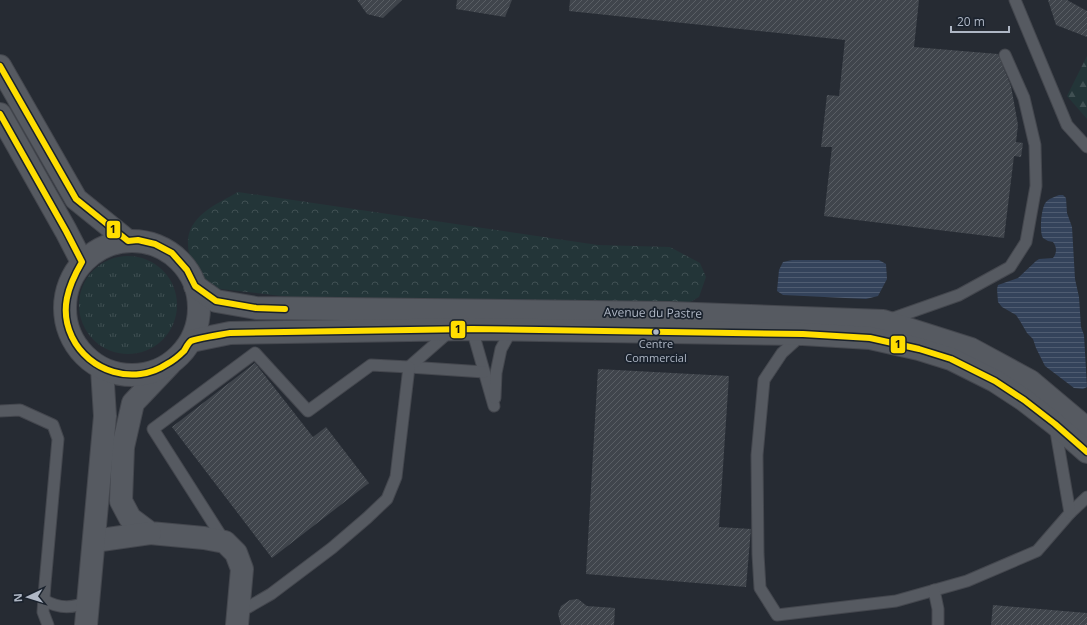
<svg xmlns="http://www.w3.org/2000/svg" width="1087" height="625" font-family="'Open Sans',sans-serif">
	<defs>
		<pattern id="grass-tufts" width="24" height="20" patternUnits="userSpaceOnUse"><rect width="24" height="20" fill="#233538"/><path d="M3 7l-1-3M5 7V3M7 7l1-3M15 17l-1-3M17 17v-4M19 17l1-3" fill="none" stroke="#405053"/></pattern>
		<pattern id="forest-firs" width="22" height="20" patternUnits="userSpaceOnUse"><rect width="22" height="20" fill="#233538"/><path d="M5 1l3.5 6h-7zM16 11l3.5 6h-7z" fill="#405053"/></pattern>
		<pattern id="park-crowns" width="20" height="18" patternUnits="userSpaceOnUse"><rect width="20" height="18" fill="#233538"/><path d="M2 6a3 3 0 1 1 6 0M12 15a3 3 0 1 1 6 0" fill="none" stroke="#405053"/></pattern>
		<pattern id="water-rules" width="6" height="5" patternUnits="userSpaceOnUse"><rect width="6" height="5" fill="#34435b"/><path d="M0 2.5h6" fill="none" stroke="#4f5c71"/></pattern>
		<pattern id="building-hatch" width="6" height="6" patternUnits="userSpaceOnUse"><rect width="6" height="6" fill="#40454c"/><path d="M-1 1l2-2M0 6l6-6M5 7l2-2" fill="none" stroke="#595e64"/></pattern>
	</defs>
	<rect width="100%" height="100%" fill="#262b33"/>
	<!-- grass -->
	<circle fill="url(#grass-tufts)" cx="128" cy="305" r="49"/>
	<!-- forest -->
	<path fill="url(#forest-firs)" d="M1087,56V119L1067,96Z"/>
	<!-- park -->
	<path fill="url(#park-crowns)" d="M238,192L598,245L670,247L700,263L706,277L699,297L679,308L298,298L195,286C193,274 187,250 188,239C191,214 219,203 238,192Z"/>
	<!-- water -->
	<g fill="url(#water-rules)">
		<path d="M1059,195H1063L1066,198L1067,213L1072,227L1075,279L1079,297L1081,327L1084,335L1087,387L1083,389L1074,388L1045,366L1036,348L1033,339L1027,333L1020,321L1016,315L1002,307L998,302L997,289L998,285L1018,278L1036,261L1039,259L1053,258C1057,253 1057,247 1053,242L1048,241L1043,238C1039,233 1041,205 1047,201C1050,198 1055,197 1059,195Z"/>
		<path d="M792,260H879L886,264L887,279L878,296L866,299L783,295L777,291L779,270L783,262Z"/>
	</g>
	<!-- building -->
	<g fill="url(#building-hatch)">
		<path d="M357,0H402L383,18L367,14Z"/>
		<path d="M457,0H512L505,17L456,9Z"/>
		<path d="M570,0H919L914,47L998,54L1011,86L1018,125L1016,142L1023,143L1021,157L1014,156L1004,238L824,216L832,147H821L827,95L839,96L845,40L569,11Z"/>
		<path d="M1048,0H1067L1087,11V37L1056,25Z"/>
		<path d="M255,363L313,437L326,427L369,483L272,558L172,427Z"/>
		<path d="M598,369L729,376L719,527L751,529L746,587L586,574Z"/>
		<path d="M578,599L587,606L615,608L614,625H561L558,614L561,606L570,600Z"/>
		<path d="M993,605L1087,613V625H991Z"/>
	</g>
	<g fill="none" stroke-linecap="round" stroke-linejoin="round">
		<defs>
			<g id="service">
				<path d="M1015,0L1067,125L1087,147"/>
				<path d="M888,320L959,295L1010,267L1026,242L1036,186L1035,145L1024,98L1005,55"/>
				<path d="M472,329L494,406"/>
				<path d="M803,334L782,353L764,380L757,455L758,554L760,588L777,615L896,601L967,581L1037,551L1070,513L1087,497"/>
				<path d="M409,367L484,372"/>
				<path d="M409,367L450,331"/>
				<path d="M495,398L496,373L501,349L511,331"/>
				<path d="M0,411L20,410L53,425L58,439L45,584L43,612L48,625"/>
				<path d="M1055,426L1070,513"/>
				<path d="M225,542L153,429L255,353L308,411L371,365L409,367L396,477L387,499L367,518L332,548L271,594L238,613"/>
				<path d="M934,590L938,609V625"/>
				<path d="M44,600C59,609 73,609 88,601"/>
			</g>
			<g id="minor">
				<path d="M170,364L133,403L123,447L121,501L130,518L150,533L204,538L225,542L236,553L242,569L237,625"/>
				<path d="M94,541L150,533"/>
				<path d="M86,625L105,416L102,369"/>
			</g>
			<g id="tertiary">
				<path d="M0,66L76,199L128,241"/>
				<path d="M0,114L66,231L82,262"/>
				<circle cx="132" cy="308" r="67"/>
				<path d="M195,286L216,301L256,308L670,313L883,321L971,349L1030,381L1087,429"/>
				<path d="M191,341L230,333L472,329L803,334L870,338L919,349L951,359L995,381L1024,400L1055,424L1087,452"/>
			</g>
		</defs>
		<!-- service casing -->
		<use href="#service" stroke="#44474e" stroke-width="13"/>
		<!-- minor casing -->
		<use href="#minor" stroke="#44474e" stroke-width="24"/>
		<!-- tertiary casing -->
		<use href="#tertiary" stroke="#44474e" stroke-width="24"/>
		<!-- service -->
		<use href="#service" stroke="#565a61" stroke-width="11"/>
		<!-- minor -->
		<use href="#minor" stroke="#565a61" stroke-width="22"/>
		<!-- tertiary -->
		<use href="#tertiary" stroke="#565a61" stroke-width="22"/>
		<defs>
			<g id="bus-1">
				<path d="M0,66L76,199L128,241L138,240L155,244L172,253L187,270L195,286L216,301L256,308L285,309"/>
				<path d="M0,114L66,231L82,262C68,286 59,310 72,337C89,372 134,386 167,364C173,361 179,356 184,351C186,348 188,343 191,341C195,339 223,334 230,333L472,329L803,334L870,338L919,349L951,359L995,381L1024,400L1055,424L1087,452"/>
			</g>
		</defs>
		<!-- bus-1 casing -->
		<use href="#bus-1" stroke="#1a222d" stroke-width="9"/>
		<!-- bus-1 -->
		<use href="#bus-1" stroke="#ffde00" stroke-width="6"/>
	</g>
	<!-- markers -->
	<circle fill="#afb7c5" stroke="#1a222d" stroke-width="1.5" cx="656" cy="332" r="3.5"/>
	<g text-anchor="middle" stroke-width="3.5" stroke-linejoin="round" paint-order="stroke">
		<!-- bus labels -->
		<g font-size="11" fill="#afb7c5" stroke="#1a222d">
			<text x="656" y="348">Centre<tspan x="656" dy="14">Commercial</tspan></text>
		</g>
		<!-- street labels -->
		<g font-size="12" fill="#afb7c5" stroke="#1a222d">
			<text transform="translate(653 313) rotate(1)" y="4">Avenue du Pastre</text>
		</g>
	</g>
	<g stroke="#1a222d" stroke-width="1.5">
		<rect x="106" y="220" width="15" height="19" rx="4" fill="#ffde00"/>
		<rect x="450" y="320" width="16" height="19" rx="4" fill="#ffde00"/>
		<rect x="890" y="335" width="16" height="19" rx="4" fill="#ffde00"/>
	</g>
	<g font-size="11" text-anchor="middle" font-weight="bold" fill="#111">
		<text x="113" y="233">1</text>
		<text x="458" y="333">1</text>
		<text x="898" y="348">1</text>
	</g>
	<!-- north arrow -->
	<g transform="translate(28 597) rotate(266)" stroke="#1a222d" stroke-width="3" paint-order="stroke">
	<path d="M0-3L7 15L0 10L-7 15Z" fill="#afb7c5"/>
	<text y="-6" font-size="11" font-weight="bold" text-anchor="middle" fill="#afb7c5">N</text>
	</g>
	<!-- scale -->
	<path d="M951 26v6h58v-6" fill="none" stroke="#afb7c5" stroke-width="2"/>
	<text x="957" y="26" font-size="12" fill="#afb7c5" stroke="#1a222d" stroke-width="3" paint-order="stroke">20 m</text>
</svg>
